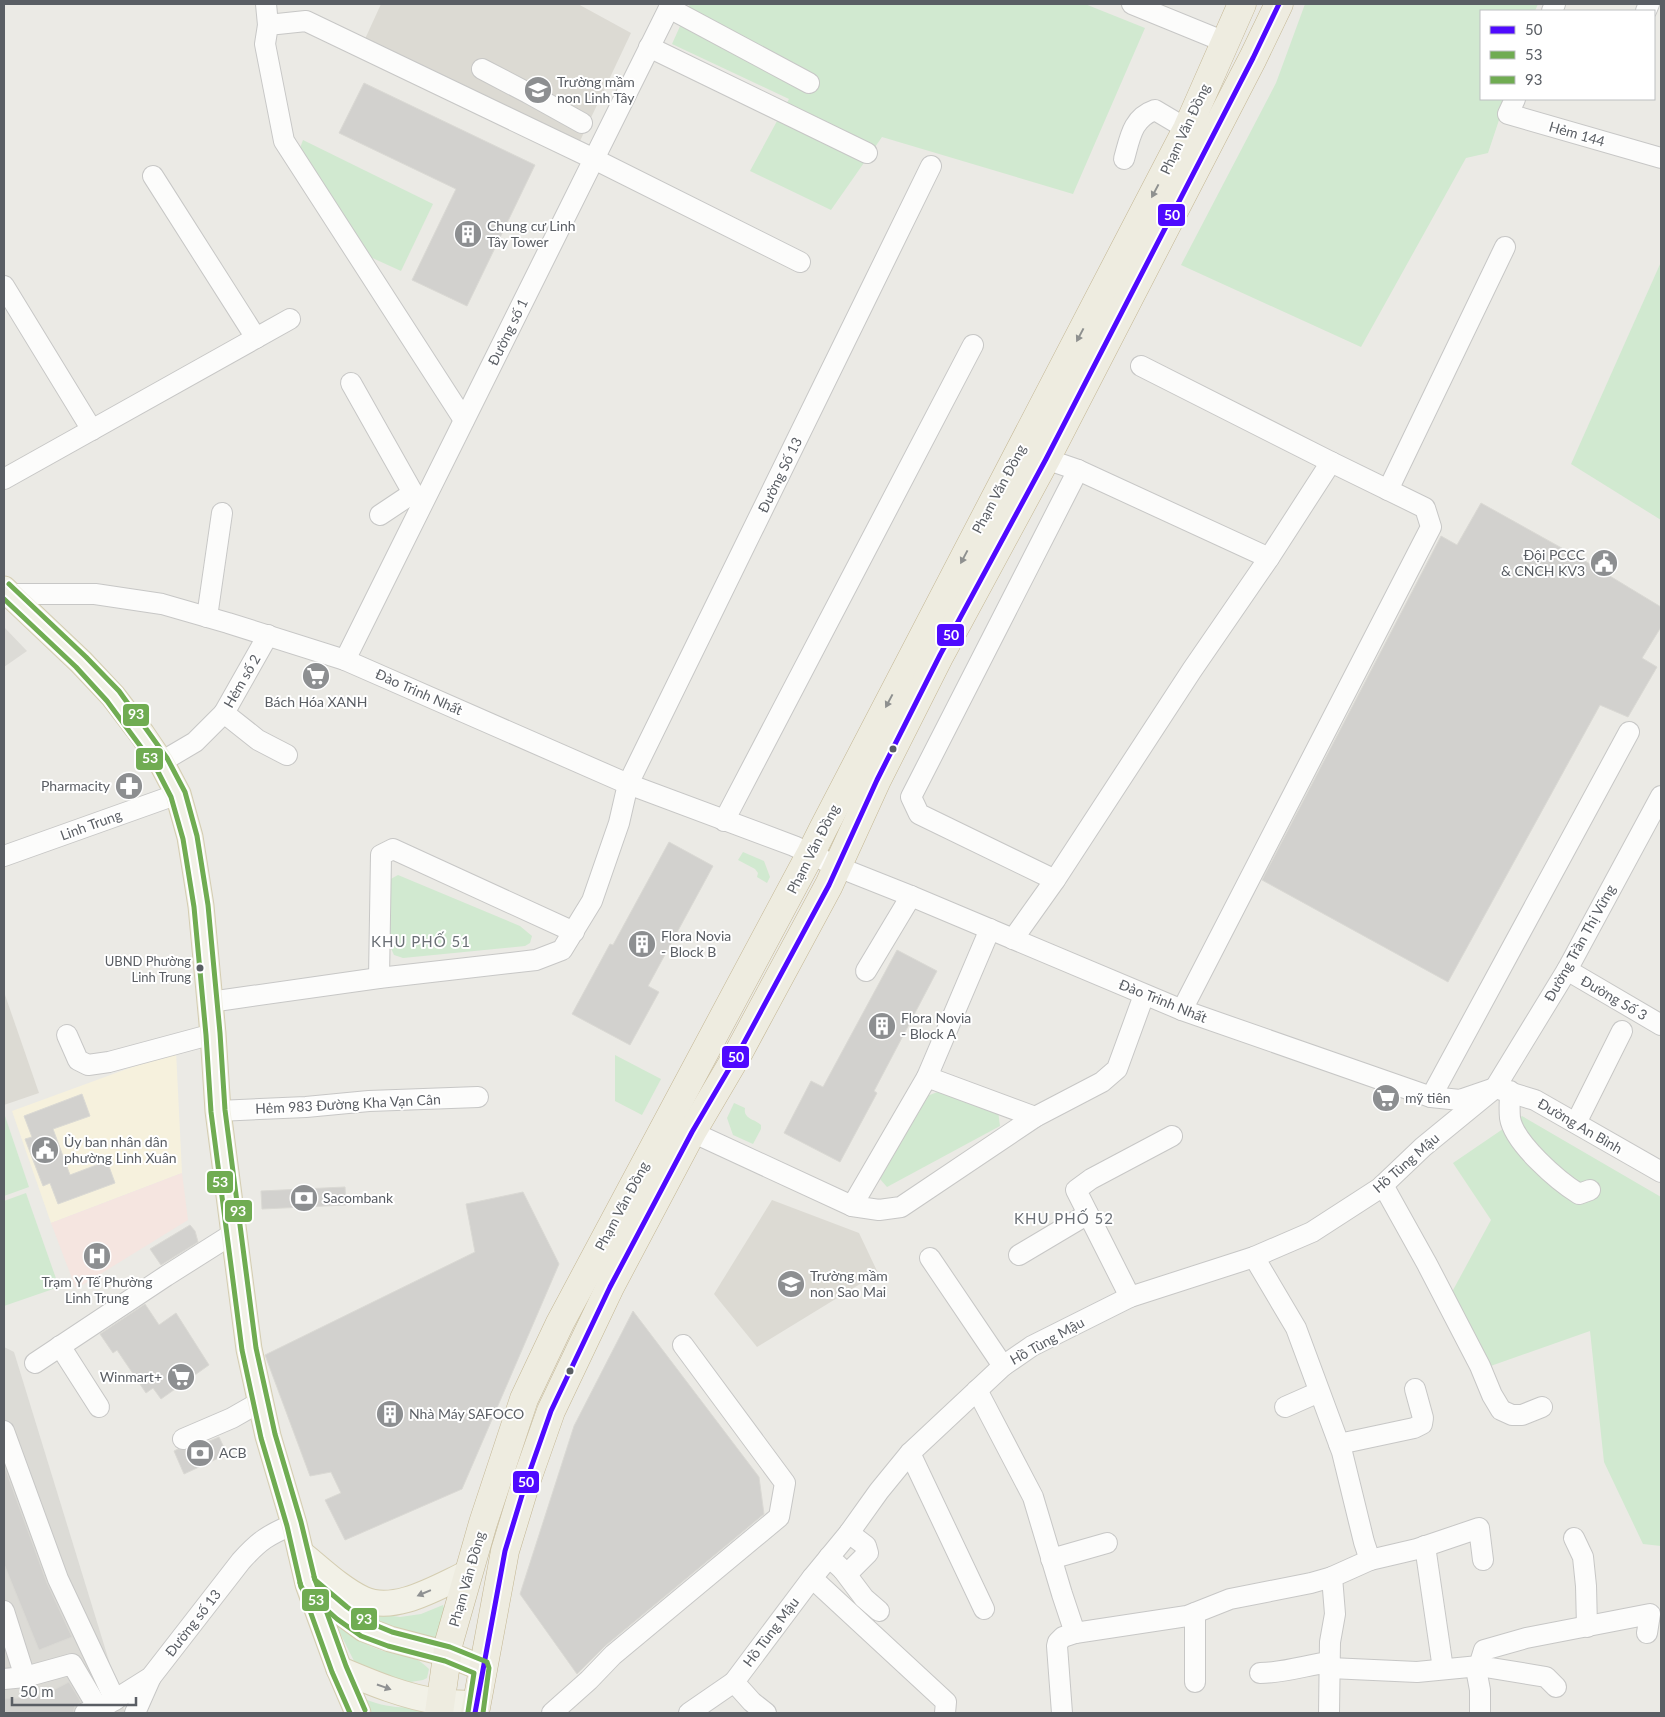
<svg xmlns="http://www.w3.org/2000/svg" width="1665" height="1717" font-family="Lato,sans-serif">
	<rect width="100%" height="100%" fill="#ebeae5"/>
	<!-- commercial -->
	<path fill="#f6f1dd" d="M176,1051L182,1173L51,1223L12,1111Z"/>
	<!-- industrial -->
	<g fill="#dcdbd6">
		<path d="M4,627L27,651L4,667Z"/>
		<path d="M4,1347L14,1352L125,1713H4Z"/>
	</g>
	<!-- education -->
	<g fill="#dcdad3">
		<path d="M381,4H578L631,33L580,141L365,39Z"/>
		<path d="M4,992L39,1093L4,1105Z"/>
		<path d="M772,1200L859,1233L878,1273L757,1347L714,1294Z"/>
	</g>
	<!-- medical -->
	<path fill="#f5e5e0" d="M182,1173L188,1220L76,1289L51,1223Z"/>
	<!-- green -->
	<g fill="#d1e9d0">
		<path d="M690,4H1085L1145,28L1073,194L882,137L831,210L750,171L789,99L672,44Z"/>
		<path d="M1305,4H1538L1535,11H1481V99H1506L1488,153L1466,158L1361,347L1181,265L1276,83Z"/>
		<path d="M303,140L433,204L401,271L368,256L300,148Z"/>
		<path d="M1661,262V520L1571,464Z"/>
		<path d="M743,852L764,861L770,877L767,883L757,877L758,873L755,869L738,860Z"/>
		<path d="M398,875L520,926L532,936L530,943L525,946L403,958L394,955L389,944L387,881Z"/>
		<path d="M615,1055L661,1079L642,1115L615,1101Z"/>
		<path d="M940,1091L998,1111L1000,1126L887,1187L880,1179L927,1096Z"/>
		<path d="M734,1103L745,1108C743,1119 755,1119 761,1125V1129L753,1144L733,1135L727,1118Z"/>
		<path d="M4,1113L29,1187L4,1196Z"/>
		<path d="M1522,1116L1661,1197V1546L1643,1544L1604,1462L1590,1331L1485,1368L1452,1292L1491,1220L1453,1163Z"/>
		<path d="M26,1193L59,1287L4,1306V1201Z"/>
		<path d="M443,1605L446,1613L438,1645L417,1634L378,1622L365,1612L400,1617L421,1614Z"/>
		<path d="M331,1615C346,1630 362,1645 383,1651C401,1656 415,1654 429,1669L427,1678L423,1680L404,1683L367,1673L354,1661Z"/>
		<path d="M365,1699C389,1709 405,1708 430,1706V1713H372Z"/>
	</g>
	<!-- building -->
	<g fill="#d2d1ce" stroke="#dad9d4">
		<path d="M364,83L535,165L467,306L412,280L456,189L339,133Z"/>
		<path d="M1481,503L1585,561L1661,607V627L1642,658L1657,667L1628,717L1600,705L1448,982L1262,880L1441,536L1457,545Z"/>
		<path d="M669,842L713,866L648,986L659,992L630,1045L572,1014L610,944L613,945Z"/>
		<path d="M897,950L937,971L874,1091L877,1093L840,1162L784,1133L811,1081L823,1087Z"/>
		<path d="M82,1094L90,1116L53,1129L70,1175L107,1161L115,1183L58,1204L50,1183L43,1186L25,1139L32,1137L24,1116Z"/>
		<path d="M345,1187L346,1205L262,1209L261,1191Z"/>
		<path d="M523,1192L559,1264L462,1489L345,1540L325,1500L341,1493L331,1472L310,1476L265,1355L475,1252L466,1204Z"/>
		<path d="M190,1225L195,1231L198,1242L161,1265L150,1249Z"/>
		<path d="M145,1304L159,1325L176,1313L209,1365L161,1399L153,1388L146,1393L117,1350L113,1353L100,1334Z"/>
		<path d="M633,1311L759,1477L764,1514L605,1646L577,1674L520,1594L574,1426Z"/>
		<path d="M219,1437L227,1454L184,1474L174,1451L178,1449L188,1450Z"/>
		<path d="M4,1465L47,1583L72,1637L39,1650L4,1564Z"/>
		<path d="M69,1682L81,1702L75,1706L73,1713H4V1699L42,1696Z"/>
	</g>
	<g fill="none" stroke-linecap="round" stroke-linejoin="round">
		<defs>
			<g id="minor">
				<path d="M266,4L268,25"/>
				<path d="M1132,4L1225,42"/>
				<path d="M669,8L809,83"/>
				<path d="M1552,11L1555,4"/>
				<path d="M1646,11L1649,4"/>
				<path d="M649,47L867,153"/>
				<path d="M482,69L528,93L582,123"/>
				<path d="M1515,99L1508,114L1661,158"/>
				<path d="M1124,159C1130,138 1132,118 1155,110L1187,129"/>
				<path d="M153,176L256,338"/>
				<path d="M4,286L92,430"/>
				<path d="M1141,366L1331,462L1425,508L1431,527L1182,1010"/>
				<path d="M351,383L413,493"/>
				<path d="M464,420L284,141L265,44L268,25L306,21L594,159L800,262"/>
				<path d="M1046,459L1078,470L1269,558"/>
				<path d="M4,479L290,319"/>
				<path d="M1388,490L1505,247"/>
				<path d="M380,515L413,493L420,504"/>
				<path d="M11,594H95L162,604L228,623L345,660L628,784L794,846L838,867L911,896L1182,1010L1431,1097L1460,1100L1495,1088"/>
				<path d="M207,617L222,513"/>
				<path d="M268,635L224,713L258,740L287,755"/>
				<path d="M345,660L671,4"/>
				<path d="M161,762L195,742L224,713"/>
				<path d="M724,821L973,345"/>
				<path d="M4,856L178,794"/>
				<path d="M1055,880L919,814L911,797L1078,470"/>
				<path d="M1013,939L1055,880L1192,670L1269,558L1331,462"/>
				<path d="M1567,970L1661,1025"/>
				<path d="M866,971L911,896"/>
				<path d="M379,978L381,855L393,849L574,932"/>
				<path d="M210,1002L379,978L536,960L562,950L592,901L619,823L628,784L931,166"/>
				<path d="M67,1035L78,1060L88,1065L109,1062L213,1034"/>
				<path d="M927,1077L1035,1117"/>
				<path d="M1495,1088L1535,1100L1661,1172"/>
				<path d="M1510,1091C1510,1100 1509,1109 1510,1118C1514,1143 1558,1181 1579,1194L1590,1190"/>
				<path d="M1431,1097L1629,732"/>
				<path d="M218,1111L306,1107L369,1101L478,1097"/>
				<path d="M1576,1123L1622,1031"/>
				<path d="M692,1132L852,1206L879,1210L901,1207L1035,1117L1102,1082L1117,1069L1144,995"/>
				<path d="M1383,1185L1427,1264L1480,1366L1492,1395L1501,1410L1512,1415H1522L1542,1407"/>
				<path d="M852,1206L927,1077L990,929"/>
				<path d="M1019,1255L1088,1214"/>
				<path d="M1254,1257L1296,1328L1342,1452L1364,1542L1370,1560L1332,1577L1335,1614L1330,1642L1329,1713"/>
				<path d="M930,1258L1003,1366"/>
				<path d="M1130,1297L1076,1190L1091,1179L1172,1136"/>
				<path d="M60,1346L99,1407"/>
				<path d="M35,1363L166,1276L234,1233"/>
				<path d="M977,1390L1033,1497L1062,1594L1075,1633"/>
				<path d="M1285,1407L1319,1392"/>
				<path d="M4,1431L58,1579L115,1700"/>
				<path d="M183,1439L232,1418L260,1402"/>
				<path d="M1339,1444L1414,1428L1422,1424L1423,1418L1415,1389"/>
				<path d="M910,1453L984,1609"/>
				<path d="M1574,1538L1583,1557L1586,1586L1587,1627"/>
				<path d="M1425,1546L1443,1669"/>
				<path d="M829,1557L843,1570H851L868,1553L866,1546L849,1533"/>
				<path d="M1051,1559L1107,1543"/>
				<path d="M1370,1560L1417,1549L1479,1528L1483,1560"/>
				<path d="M843,1570L864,1598L879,1611"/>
				<path d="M812,1578L946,1702L945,1713"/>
				<path d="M4,1611L25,1677"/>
				<path d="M1195,1613V1682"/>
				<path d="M1330,1668L1417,1672L1479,1666L1477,1674L1480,1690V1713"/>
				<path d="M1260,1673C1284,1673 1307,1665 1330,1662"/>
				<path d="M4,1679L25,1677L72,1664L98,1708"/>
				<path d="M734,1682L752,1702L766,1713"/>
				<path d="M1556,1687L1546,1677L1479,1666L1484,1650L1526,1638L1650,1614L1647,1633"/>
				<path d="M85,1713L108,1704L151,1677L241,1561C260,1540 268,1535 294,1524"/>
				<path d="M135,1713L151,1677"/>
				<path d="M552,1713L589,1680L613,1655L779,1517L785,1483L683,1345"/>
				<path d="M689,1713L734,1682L812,1578L849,1533L879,1491L910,1453L1003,1366L1032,1346L1130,1297L1254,1257L1312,1232L1380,1188L1423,1147L1495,1088L1567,970L1661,796"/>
				<path d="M1062,1713L1057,1646L1058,1642L1063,1637L1075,1633L1187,1616L1230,1599L1311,1583L1332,1577"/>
			</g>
			<g id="major">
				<path d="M4,589L81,662L113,696L142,734L161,762L178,794L190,837L201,906L213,1034L218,1111L249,1349L268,1436L294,1524L308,1584L339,1669L358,1713"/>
				<path d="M301,1553C320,1568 340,1588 363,1599C395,1614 439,1586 468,1573"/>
				<path d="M309,1585L342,1613L364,1629L390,1639L447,1654L482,1668"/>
				<path d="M339,1669C372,1683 405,1697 441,1702C452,1703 464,1703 476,1704"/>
			</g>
			<g id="highway">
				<path d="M439,1713L449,1642L483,1523L524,1399L560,1323L811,853L823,829L1187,129L1242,4"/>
				<path d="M475,1713L505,1551L526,1482L551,1411L610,1287L692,1132L739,1052L829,885L877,780L940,655L1046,459L1253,58L1279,4"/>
			</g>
		</defs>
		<!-- minor casing -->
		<use href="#minor" stroke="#c7c7c6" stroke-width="22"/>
		<!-- major casing -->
		<use href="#major" stroke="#d4cdb1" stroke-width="27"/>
		<!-- highway casing -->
		<use href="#highway" stroke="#c3b692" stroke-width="29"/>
		<!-- minor -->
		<use href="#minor" stroke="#fcfcfb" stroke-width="20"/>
		<!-- major -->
		<use href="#major" stroke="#f2f1e7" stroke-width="25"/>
		<!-- highway -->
		<use href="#highway" stroke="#eeece0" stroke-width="28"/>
		<defs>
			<path id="bus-1" d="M475,1713L505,1551L526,1482L551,1411L610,1287L692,1132L739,1052L829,885L877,780L940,655L1046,459L1253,58L1279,4"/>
			<g id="bus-2">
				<path d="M4,599L76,667L107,701L155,766L171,797L183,839L194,907L206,1035L211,1112L242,1350L261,1438L287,1526L301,1587L337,1619L361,1636L388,1646L445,1661L474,1673L468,1712"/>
				<path d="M300,1583L332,1672L350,1713"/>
			</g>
			<g id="bus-3">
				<path d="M9,584L86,657L119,691L167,758L185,792L197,836L208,905L220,1033L225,1110L256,1348L275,1434L301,1522L315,1580L347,1607L368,1622L392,1632L450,1647L487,1662L489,1668L483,1713"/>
				<path d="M314,1577L346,1666L365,1710"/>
			</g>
		</defs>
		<!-- bus-1 casing -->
		<use href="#bus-1" stroke="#fff" stroke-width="9"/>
		<!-- bus-2 casing -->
		<use href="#bus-2" stroke="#fff" stroke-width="9"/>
		<!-- bus-3 casing -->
		<use href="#bus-3" stroke="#fff" stroke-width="9"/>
		<!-- bus-1 -->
		<use href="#bus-1" stroke="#4f0aff" stroke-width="5"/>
		<!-- bus-2 -->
		<use href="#bus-2" stroke="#70ac52" stroke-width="5"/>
		<!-- bus-3 -->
		<use href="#bus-3" stroke="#70ac52" stroke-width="5"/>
	</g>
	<!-- one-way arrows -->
	<defs><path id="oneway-solid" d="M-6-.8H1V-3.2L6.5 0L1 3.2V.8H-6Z" transform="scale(1.25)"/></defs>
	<g fill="#8e908f">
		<use href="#oneway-solid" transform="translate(1155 191) rotate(118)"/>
		<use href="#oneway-solid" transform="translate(1080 335) rotate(118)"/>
		<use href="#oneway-solid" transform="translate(964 557) rotate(118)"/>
		<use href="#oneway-solid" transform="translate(889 701) rotate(118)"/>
	</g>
	<g fill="#8f9192">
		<use href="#oneway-solid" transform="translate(424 1593) rotate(157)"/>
		<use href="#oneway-solid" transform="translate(384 1687) rotate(19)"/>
	</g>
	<!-- icons -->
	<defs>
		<symbol id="school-disc" viewBox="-11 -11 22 22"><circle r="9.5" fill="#8d8f91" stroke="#fff"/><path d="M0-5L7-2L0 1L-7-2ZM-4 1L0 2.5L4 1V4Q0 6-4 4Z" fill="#fff"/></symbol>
		<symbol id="building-disc" viewBox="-11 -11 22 22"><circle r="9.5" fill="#8d8f91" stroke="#fff"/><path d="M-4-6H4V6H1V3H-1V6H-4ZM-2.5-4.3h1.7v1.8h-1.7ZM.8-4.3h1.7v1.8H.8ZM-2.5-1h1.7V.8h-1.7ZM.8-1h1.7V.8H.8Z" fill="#fff"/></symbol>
		<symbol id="civic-disc" viewBox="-11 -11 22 22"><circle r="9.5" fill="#8d8f91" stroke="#fff"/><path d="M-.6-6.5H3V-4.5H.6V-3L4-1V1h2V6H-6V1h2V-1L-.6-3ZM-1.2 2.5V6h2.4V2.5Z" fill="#fff"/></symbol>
		<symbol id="supermarket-disc" viewBox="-11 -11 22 22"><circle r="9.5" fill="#8d8f91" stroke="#fff"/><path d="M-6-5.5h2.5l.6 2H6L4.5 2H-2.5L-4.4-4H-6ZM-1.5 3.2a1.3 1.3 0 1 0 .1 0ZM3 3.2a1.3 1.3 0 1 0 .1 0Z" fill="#fff"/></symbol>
		<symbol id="pharmacy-disc" viewBox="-11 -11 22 22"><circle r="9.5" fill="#8d8f91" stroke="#fff"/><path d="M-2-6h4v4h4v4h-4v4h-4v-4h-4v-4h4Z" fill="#fff"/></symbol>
		<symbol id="bank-disc" viewBox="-11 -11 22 22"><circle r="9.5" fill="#8d8f91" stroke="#fff"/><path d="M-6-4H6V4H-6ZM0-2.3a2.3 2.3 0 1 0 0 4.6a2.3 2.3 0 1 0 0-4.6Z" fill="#fff"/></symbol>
		<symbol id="hospital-disc" viewBox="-11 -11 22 22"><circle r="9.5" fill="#8d8f91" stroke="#fff"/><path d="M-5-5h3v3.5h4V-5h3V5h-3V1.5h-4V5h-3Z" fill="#fff"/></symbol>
	</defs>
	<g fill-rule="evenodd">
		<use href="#school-disc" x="522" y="74" width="32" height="32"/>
		<use href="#building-disc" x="452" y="218" width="32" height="32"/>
		<use href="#civic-disc" x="1588" y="547" width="32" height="32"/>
		<use href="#supermarket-disc" x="300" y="660" width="32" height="32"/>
		<use href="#pharmacy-disc" x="113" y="770" width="32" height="32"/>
		<use href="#building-disc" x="626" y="928" width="32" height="32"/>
		<use href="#building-disc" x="866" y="1010" width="32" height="32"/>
		<use href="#supermarket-disc" x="1370" y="1082" width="32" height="32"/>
		<use href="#civic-disc" x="29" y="1134" width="32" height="32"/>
		<use href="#bank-disc" x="288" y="1182" width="32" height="32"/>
		<use href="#hospital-disc" x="81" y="1240" width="32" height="32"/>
		<use href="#school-disc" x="775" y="1268" width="32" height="32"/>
		<use href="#supermarket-disc" x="165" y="1361" width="32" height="32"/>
		<use href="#building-disc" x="374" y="1398" width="32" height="32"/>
		<use href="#bank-disc" x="184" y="1437" width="32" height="32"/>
	</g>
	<!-- markers -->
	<g fill="#5a5e64" stroke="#fff" stroke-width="2">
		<circle cx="893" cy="749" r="4.5"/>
		<circle cx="200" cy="968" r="4.5"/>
		<circle cx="570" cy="1371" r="4.5"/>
	</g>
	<g text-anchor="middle" stroke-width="4" stroke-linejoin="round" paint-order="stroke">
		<!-- bus labels -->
		<g font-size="13" fill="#5a5e64" stroke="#fff" text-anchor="end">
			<text x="191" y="966">UBND Phường<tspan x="191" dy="16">Linh Trung</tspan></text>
		</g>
		<!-- poi labels -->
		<g font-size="14" fill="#5a5e64" stroke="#fff" text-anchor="start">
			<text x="557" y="87">Trường mầm<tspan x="557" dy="16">non Linh Tây</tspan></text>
			<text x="487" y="231">Chung cư Linh<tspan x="487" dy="16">Tây Tower</tspan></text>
			<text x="1585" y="560" text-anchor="end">Đội PCCC<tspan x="1585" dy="16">&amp; CNCH KV3</tspan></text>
			<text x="316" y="707" text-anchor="middle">Bách Hóa XANH</text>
			<text x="110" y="791" text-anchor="end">Pharmacity</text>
			<text x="661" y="941">Flora Novia<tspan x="661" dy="16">- Block B</tspan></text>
			<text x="901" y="1023">Flora Novia<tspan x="901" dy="16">- Block A</tspan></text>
			<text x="1405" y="1103">mỹ tiên</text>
			<text x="64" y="1147">Ủy ban nhân dân<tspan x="64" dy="16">phường Linh Xuân</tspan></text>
			<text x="323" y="1203">Sacombank</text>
			<text x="810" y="1281">Trường mầm<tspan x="810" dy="16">non Sao Mai</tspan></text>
			<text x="97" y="1287" text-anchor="middle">Trạm Y Tế Phường<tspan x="97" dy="16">Linh Trung</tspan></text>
			<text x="162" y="1382" text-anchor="end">Winmart+</text>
			<text x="409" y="1419">Nhà Máy SAFOCO</text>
			<text x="219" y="1458">ACB</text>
		</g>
		<!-- street labels -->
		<g font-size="14" fill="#5a5e64" stroke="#fff">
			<text transform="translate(1185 129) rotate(-65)" y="5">Phạm Văn Đồng</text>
			<text transform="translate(1577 134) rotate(16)" y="5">Hẻm 144</text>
			<text transform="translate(508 332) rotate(-64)" y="5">Đường số 1</text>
			<text transform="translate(780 475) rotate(-64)" y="5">Đường Số 13</text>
			<text transform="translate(999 489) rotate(-62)" y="5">Phạm Văn Đồng</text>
			<text transform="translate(242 681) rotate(-60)" y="5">Hẻm số 2</text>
			<text transform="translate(419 692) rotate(24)" y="5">Đào Trinh Nhất</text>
			<text transform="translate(91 825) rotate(-20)" y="5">Linh Trung</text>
			<text transform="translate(813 849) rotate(-63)" y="5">Phạm Văn Đồng</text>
			<text transform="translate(1580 943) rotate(-61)" y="5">Đường Trần Thị Vững</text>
			<text transform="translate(1614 998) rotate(30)" y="5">Đường Số 3</text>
			<text transform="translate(1163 1001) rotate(22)" y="5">Đào Trinh Nhất</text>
			<text transform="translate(348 1104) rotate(-3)" y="5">Hẻm 983 Đường Kha Vạn Cân</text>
			<text transform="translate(1580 1126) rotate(30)" y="5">Đường An Bình</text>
			<text transform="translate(1406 1163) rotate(-41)" y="5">Hồ Tùng Mậu</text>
			<text transform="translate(622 1206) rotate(-62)" y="5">Phạm Văn Đồng</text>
			<text transform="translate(1047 1341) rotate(-29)" y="5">Hồ Tùng Mậu</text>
			<text transform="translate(467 1579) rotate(-74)" y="5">Phạm Văn Đồng</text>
			<text transform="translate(193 1623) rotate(-52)" y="5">Đường số 13</text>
			<text transform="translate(771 1632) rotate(-53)" y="5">Hồ Tùng Mậu</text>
		</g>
		<!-- neighbourhood labels -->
		<g font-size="15" letter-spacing="1" fill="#6b7076" stroke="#fff">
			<text x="421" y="947">KHU PHỐ 51</text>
			<text x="1064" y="1224">KHU PHỐ 52</text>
		</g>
	</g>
	<g stroke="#fff" stroke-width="2">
		<rect x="1157" y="203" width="29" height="24" rx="5" fill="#4f0aff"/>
		<rect x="936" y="623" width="29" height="24" rx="5" fill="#4f0aff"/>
		<rect x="122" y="703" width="28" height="24" rx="5" fill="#70ac52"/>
		<rect x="135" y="747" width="29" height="24" rx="5" fill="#70ac52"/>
		<rect x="721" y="1045" width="29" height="24" rx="5" fill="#4f0aff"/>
		<rect x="206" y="1170" width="28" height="24" rx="5" fill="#70ac52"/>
		<rect x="224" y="1199" width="29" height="24" rx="5" fill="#70ac52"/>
		<rect x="512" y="1470" width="28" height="24" rx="5" fill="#4f0aff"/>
		<rect x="301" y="1588" width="29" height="24" rx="5" fill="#70ac52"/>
		<rect x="350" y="1607" width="28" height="24" rx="5" fill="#70ac52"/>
	</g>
	<g font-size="14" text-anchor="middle" font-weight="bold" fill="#fff">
		<text x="1172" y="220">50</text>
		<text x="951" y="640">50</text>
		<text x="136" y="719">93</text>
		<text x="150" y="763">53</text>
		<text x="736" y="1062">50</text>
		<text x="220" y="1187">53</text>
		<text x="238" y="1216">93</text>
		<text x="526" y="1487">50</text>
		<text x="316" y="1605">53</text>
		<text x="364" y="1624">93</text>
	</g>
	<!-- border -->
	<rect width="1665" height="1717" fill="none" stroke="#5a5e64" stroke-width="10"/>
	<!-- legend -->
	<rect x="1480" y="10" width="175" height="90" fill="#ffffff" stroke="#bdbfc1"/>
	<rect x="1490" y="26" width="25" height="8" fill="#4f0aff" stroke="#bdbfc1"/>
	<text x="1525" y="35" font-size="15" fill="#5a5e64">50</text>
	<rect x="1490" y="51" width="25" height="8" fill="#70ac52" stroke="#bdbfc1"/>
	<text x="1525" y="60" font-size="15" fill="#5a5e64">53</text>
	<rect x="1490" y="76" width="25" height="8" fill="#70ac52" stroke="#bdbfc1"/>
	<text x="1525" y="85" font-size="15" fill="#5a5e64">93</text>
	<!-- scale -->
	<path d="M12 1697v8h124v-8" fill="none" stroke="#5a5e64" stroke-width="2.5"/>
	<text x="20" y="1697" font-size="15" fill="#5a5e64" stroke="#ffffff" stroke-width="4" paint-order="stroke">50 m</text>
</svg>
